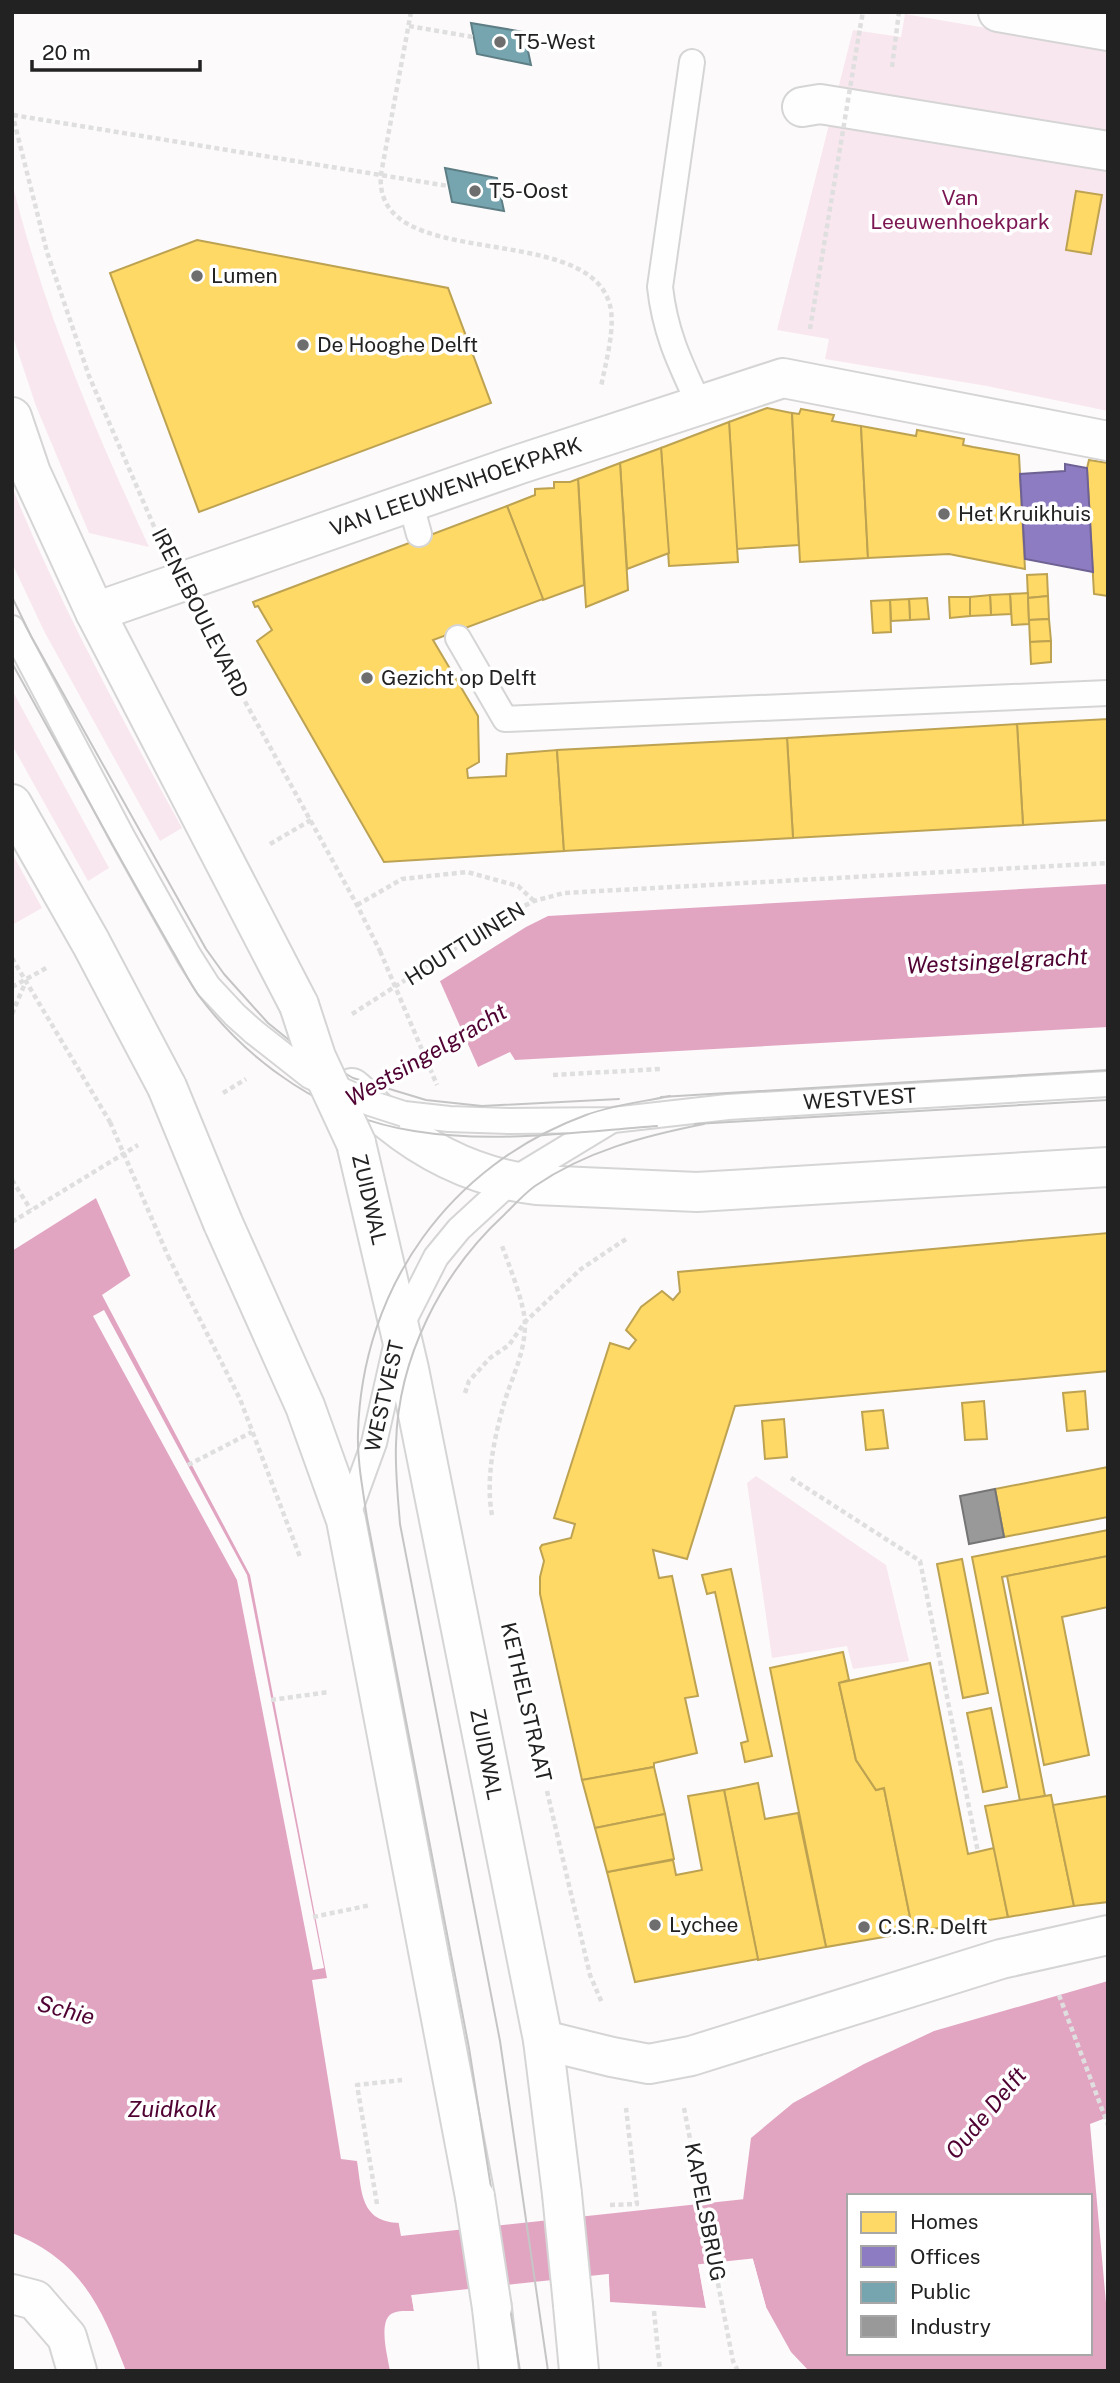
<svg xmlns="http://www.w3.org/2000/svg" width="1120" height="2383" font-family="'Public Sans',sans-serif">
	<rect width="100%" height="100%" fill="#fcfafb"/>
	<!-- green -->
	<g fill="#f9e7ef">
		<path d="M905,14L1108,49V411L987,386L825,359L829,339L777,330L853,30L901,37Z"/>
		<path d="M12,182C43,309 94,428 149,547L89,533L36,406L12,334Z"/>
		<path d="M12,487C61,607 120,715 182,828L160,841L44,631L12,563Z"/>
		<path d="M12,690L109,868L88,881L12,745Z"/>
		<path d="M12,853L42,908L12,925Z"/>
		<path d="M756,1476L886,1565L909,1661L853,1669L847,1646L772,1658L747,1483Z"/>
	</g>
	<!-- water -->
	<g fill="#e1a5c2" fill-rule="evenodd">
		<path d="M1108,884V1027L515,1060L510,1052L480,1066L130,1276L102,1295L250,1575L327,1978L312,1980L341,2159L357,2161C362,2192 360,2222 400,2223L414,2311C407,2311 397,2310 391,2314C378,2323 388,2358 390,2371H126C101,2306 81,2260 12,2233V1251L526,927L548,916Z"/>
		<path d="M1108,1981V2117L1090,2124L1106,2303L1108,2304V2371H809L791,2352L766,2307L741,2216L751,2138L793,2103L864,2064L934,2031ZM849,2196H1090V2353H849Z"/>
		<path d="M689,2214L706,2308L610,2302L606,2216Z"/>
	</g>
	<!-- pier -->
	<g fill="#fcfafb">
		<path d="M439,979L479,1069L131,1277L95,1196Z"/>
		<path d="M104,1310L247,1575L324,1968L313,1970L237,1580L93,1316Z"/>
		<path d="M605,2213L610,2302H607L602,2216Z"/>
		<path d="M689,2214H692L710,2307L706,2308Z"/>
		<path d="M737,2216H741L766,2307H762Z"/>
		<path d="M398,2219L403,2222L417,2311H414Z"/>
	</g>
	<!-- homes -->
	<g fill="#ffd966" stroke="#bda252" stroke-width="2">
		<path d="M1076,191L1102,195L1091,254L1066,250Z"/>
		<path d="M197,240L448,288L491,403L199,512L110,273Z"/>
		<path d="M767,408L792,413L799,545L736,549L729,422Z"/>
		<path d="M801,409L834,415L832,421L861,426L868,558L800,562L792,413L799,414Z"/>
		<path d="M729,422L738,562L669,566L661,448Z"/>
		<path d="M861,426L916,436L917,430L964,439L963,445L973,447L1019,455L1025,569L949,554L868,558Z"/>
		<path d="M661,448L669,553L627,569L620,463Z"/>
		<path d="M1089,460L1108,463V596L1094,594L1087,468Z"/>
		<path d="M620,463L628,590L586,607L578,479Z"/>
		<path d="M578,479L584,585L543,600L507,506L535,495V489L554,488V482H570Z"/>
		<path d="M507,506L543,599L433,640L478,716L479,762L467,769L468,778L506,776L507,754L557,750L564,851L384,862L257,641L272,630L258,606L255,607L253,602Z"/>
		<path d="M1047,574L1048,596L1028,598L1027,575Z"/>
		<path d="M1028,593L1029,624L1012,625L1010,594Z"/>
		<path d="M1010,594L1011,614L991,615L990,595Z"/>
		<path d="M990,595L991,615L970,616V597Z"/>
		<path d="M1048,596L1049,619L1029,620L1028,598Z"/>
		<path d="M949,597H970V616L950,618Z"/>
		<path d="M927,598L929,619L910,620L909,599Z"/>
		<path d="M909,599L910,620L891,621L890,600Z"/>
		<path d="M890,600L891,632L873,633L871,601Z"/>
		<path d="M1049,619L1051,641L1030,642L1029,620Z"/>
		<path d="M1051,641V662L1031,664L1030,642Z"/>
		<path d="M1108,719V820L1023,825L1017,724Z"/>
		<path d="M1017,724L1023,825L793,838L787,738Z"/>
		<path d="M787,738L793,838L564,851L557,750Z"/>
		<path d="M1108,1233V1371L735,1406L687,1559L653,1550L659,1578L672,1576L698,1696L685,1698L697,1753L654,1763V1767L582,1780L540,1594V1577L544,1561L540,1548L542,1545L571,1538L575,1524L554,1518L610,1343L629,1349L636,1340L626,1330L641,1307L662,1291L673,1300L680,1292L678,1272Z"/>
		<path d="M1085,1391L1088,1429L1067,1431L1063,1393Z"/>
		<path d="M984,1401L987,1439L965,1440L962,1403Z"/>
		<path d="M883,1410L888,1448L866,1450L862,1412Z"/>
		<path d="M784,1419L787,1457L765,1459L762,1421Z"/>
		<path d="M1108,1467V1517L1004,1537L995,1489Z"/>
		<path d="M1108,1530V1556L1002,1577L1045,1796L1020,1801L972,1557Z"/>
		<path d="M1108,1556V1607L1062,1617L1089,1755L1044,1765L1007,1576Z"/>
		<path d="M962,1559L988,1693L963,1698L937,1564Z"/>
		<path d="M731,1569L772,1756L745,1762L741,1743L748,1741L715,1592L707,1594L702,1575Z"/>
		<path d="M843,1652L849,1680L839,1683L856,1760L876,1790L884,1788L913,1932L826,1947L770,1668Z"/>
		<path d="M930,1663L968,1854L994,1848L1008,1917L913,1932L884,1788L876,1790L856,1760L839,1683Z"/>
		<path d="M991,1708L1007,1787L983,1792L967,1713Z"/>
		<path d="M654,1767L665,1814L595,1828L582,1780Z"/>
		<path d="M758,1783L765,1819L798,1813L826,1947L758,1960L724,1790Z"/>
		<path d="M724,1790L758,1959L635,1982L607,1872L673,1860L676,1875L702,1870L688,1796Z"/>
		<path d="M1051,1795L1074,1906L1008,1917L985,1806Z"/>
		<path d="M1108,1796V1902L1074,1906L1053,1805Z"/>
		<path d="M665,1814L674,1859L607,1872L595,1828Z"/>
	</g>
	<!-- offices -->
	<path fill="#8e7cc3" stroke="#6e6193" stroke-width="2" d="M1065,464L1087,468L1093,572L1025,559L1020,474L1065,471Z"/>
	<!-- public -->
	<g fill="#76a5af" stroke="#5d7e85" stroke-width="2">
		<path d="M471,23L524,32L531,65L477,54Z"/>
		<path d="M445,168L497,178L504,211L452,202Z"/>
	</g>
	<!-- industry -->
	<path fill="#999" stroke="#767576" stroke-width="2" d="M995,1489L1004,1537L969,1544L960,1496Z"/>
	<g fill="none" stroke-linecap="round" stroke-linejoin="round">
		<!-- canal -->
		<path stroke="#e1a5c2" stroke-width="60" d="M327,2274L849,2218"/>
		<defs>
			<g id="service">
				<path d="M692,62L660,287C665,333 680,363 699,404"/>
				<path d="M410,501L419,534"/>
				<path d="M12,628L123,838L189,956L208,986L235,1015L254,1032"/>
				<path d="M458,638L505,719L1108,693"/>
				<path id="s1" d="M404,1114L449,1119L509,1121L613,1120L728,1107L1108,1084"/>
				<path id="s2" d="M346,1520L374,1443L400,1328L436,1257L459,1229L510,1182L609,1122"/>
			</g>
			<path id="pedestrian" d="M802,107L820,104L1108,151"/>
			<g id="minor">
				<path d="M998,12L1108,31"/>
				<path id="s3" d="M95,612L520,464L783,378L1108,441"/>
				<path d="M352,1088C365,1099 376,1111 389,1121C432,1156 480,1178 536,1185L697,1192L1108,1167"/>
				<path d="M543,2040L612,2057L649,2064L691,2056L1001,1959L1108,1935"/>
				<path d="M12,2294L35,2300L67,2337L77,2371"/>
			</g>
			<g id="secondary">
				<path d="M12,417L31,473L95,612L299,1005"/>
				<path d="M12,804L91,943L167,1087"/>
				<path id="s4" d="M356,1143L409,1369L543,2040L562,2194"/>
				<path d="M223,1223L305,1406L346,1520L475,2197"/>
				<path d="M573,2305L579,2371"/>
				<path d="M492,2308L499,2371"/>
			</g>
		</defs>
		<!-- service casing -->
		<use href="#service" stroke="#d6d5d5" stroke-width="28"/>
		<!-- pedestrian casing -->
		<use href="#pedestrian" stroke="#d6d5d5" stroke-width="42"/>
		<!-- minor casing -->
		<use href="#minor" stroke="#d6d5d5" stroke-width="42"/>
		<!-- secondary casing -->
		<use href="#secondary" stroke="#d6d5d5" stroke-width="42"/>
		<!-- path -->
		<g stroke="#e0dfe0" stroke-width="4.5" stroke-dasharray="5 3.5" stroke-linecap="butt">
			<path d="M411,12L381,174C372,274 582,220 609,302C617,324 605,365 601,387"/>
			<path d="M409,26L473,37"/>
			<path d="M860,28L863,12"/>
			<path d="M892,67L899,12"/>
			<path d="M12,113L47,252L89,376L159,538"/>
			<path d="M13,115L448,186"/>
			<path d="M204,627L357,905L380,951"/>
			<path d="M270,844L311,820"/>
			<path d="M357,905L402,879L467,872L518,886L534,901"/>
			<path d="M12,958L110,1122"/>
			<path d="M12,987L48,967"/>
			<path d="M12,1014L26,981"/>
			<path d="M352,1014L512,912L534,901L564,893L1108,863"/>
			<path d="M553,1075L660,1069"/>
			<path d="M223,1093L246,1079"/>
			<path d="M12,1180L31,1210"/>
			<path d="M12,1222L138,1145"/>
			<path d="M168,1256L240,1399L300,1557"/>
			<path d="M465,1393L469,1381L490,1358L509,1345L525,1322L581,1269L626,1239"/>
			<path d="M188,1465L252,1432"/>
			<path d="M791,1478L920,1561L978,1852"/>
			<path d="M492,1515C485,1478 495,1433 506,1397C514,1373 525,1351 525,1324C525,1305 509,1265 502,1246"/>
			<path d="M271,1700L329,1692"/>
			<path d="M547,1791L590,1975L602,2003"/>
			<path d="M313,1917L371,1905"/>
			<path d="M1059,1995L1108,2125"/>
			<path d="M684,2108L733,2361L738,2371"/>
			<path d="M377,2204L357,2085L402,2080"/>
			<path d="M610,2205L637,2204L626,2108"/>
			<path d="M654,2311L660,2371"/>
		</g>
		<!-- service -->
		<use href="#service" stroke="#fffefe" stroke-width="24"/>
		<!-- pedestrian -->
		<use href="#pedestrian" stroke="#fffefe" stroke-width="38"/>
		<!-- minor -->
		<use href="#minor" stroke="#fffefe" stroke-width="38"/>
		<!-- secondary -->
		<use href="#secondary" stroke="#fffefe" stroke-width="38"/>
		<!-- tram -->
		<g stroke="#c6c5c5" stroke-width="2">
			<path d="M12,597L31,636L206,949L224,974L268,1023L289,1040L353,1078L426,1100L482,1106L619,1099"/>
			<path d="M12,663C47,725 81,787 115,849C134,883 153,917 172,950C181,965 189,982 199,996C251,1065 328,1118 414,1131C493,1144 577,1132 657,1126"/>
			<path d="M661,1097L1108,1070"/>
			<path d="M695,1124L1108,1100"/>
			<path d="M520,2371L469,2048L367,1518C363,1490 357,1461 358,1433C362,1287 450,1165 586,1115C613,1105 642,1102 670,1096"/>
			<path d="M548,2371L500,2041L400,1524C398,1498 395,1471 396,1444C398,1358 441,1273 504,1215C514,1205 524,1194 535,1186C586,1151 644,1136 704,1124"/>
		</g>
		<defs>
			<path id="service-bridge" d="M254,1032L310,1076L370,1103L404,1114"/>
			<g id="secondary-bridge">
				<path d="M299,1005L316,1057L356,1143"/>
				<path d="M167,1087L223,1223"/>
				<path d="M562,2194L573,2305"/>
				<path d="M475,2197L492,2308"/>
			</g>
		</defs>
		<!-- service-bridge casing -->
		<use href="#service-bridge" stroke="#d6d5d5" stroke-width="28" stroke-linecap="butt"/>
		<!-- secondary-bridge casing -->
		<use href="#secondary-bridge" stroke="#d6d5d5" stroke-width="42" stroke-linecap="butt"/>
		<!-- path-bridge -->
		<g stroke="#e0dfe0" stroke-width="4.5" stroke-dasharray="5 3.5" stroke-linecap="butt">
			<path d="M810,329L860,28"/>
			<path d="M380,951L437,1085"/>
			<path d="M110,1122L168,1256"/>
		</g>
		<!-- service-bridge -->
		<use href="#service-bridge" stroke="#fffefe" stroke-width="24"/>
		<!-- secondary-bridge -->
		<use href="#secondary-bridge" stroke="#fffefe" stroke-width="38"/>
	</g>
	<!-- markers -->
	<g fill="#6f6e6f" stroke="#fff" stroke-width="2.5">
		<circle cx="500" cy="42" r="7"/>
		<circle cx="475" cy="191" r="7"/>
		<circle cx="197" cy="276" r="7"/>
		<circle cx="303" cy="345" r="7"/>
		<circle cx="944" cy="514" r="7"/>
		<circle cx="367" cy="678" r="7"/>
		<circle cx="655" cy="1925" r="7"/>
		<circle cx="864" cy="1927" r="7"/>
	</g>
	<g text-anchor="middle" stroke-width="7" stroke-linejoin="round" paint-order="stroke">
		<!-- poi labels -->
		<g font-size="21" fill="#232223" stroke="#fff" text-anchor="start">
			<text x="514" y="49">T5-West</text>
			<text x="489" y="198">T5-Oost</text>
			<text x="211" y="283">Lumen</text>
			<text x="317" y="352">De Hooghe Delft</text>
			<text x="958" y="521">Het Kruikhuis</text>
			<text x="381" y="685">Gezicht op Delft</text>
			<text x="669" y="1932">Lychee</text>
			<text x="878" y="1934">C.S.R. Delft</text>
		</g>
		<!-- park labels -->
		<g font-size="21" fill="#7b1652" stroke="#fff">
			<text x="960" y="205">Van<tspan x="960" dy="24">Leeuwenhoekpark</tspan></text>
		</g>
		<!-- street labels -->
		<g font-size="21" fill="#232223" stroke="#fff">
			<text dy="7" stroke="none"><textPath href="#s3" startOffset="382">VAN LEEUWENHOEKPARK</textPath></text>
			<text transform="translate(200 613) rotate(63)" y="7">IRENEBOULEVARD</text>
			<text transform="translate(465 944) rotate(-32)" y="7">HOUTTUINEN</text>
			<text dy="7" stroke="none"><textPath href="#s1" startOffset="457">WESTVEST</textPath></text>
			<text dy="7" stroke="none"><textPath href="#s4" startOffset="58">ZUIDWAL</textPath></text>
			<text dy="7" stroke="none"><textPath href="#s2" startOffset="130">WESTVEST</textPath></text>
			<text transform="translate(526 1702) rotate(77)" y="7">KETHELSTRAAT</text>
			<text dy="7" stroke="none"><textPath href="#s4" startOffset="625">ZUIDWAL</textPath></text>
			<text transform="translate(705 2212) rotate(79)" y="7">KAPELSBRUG</text>
		</g>
		<!-- water labels -->
		<g font-size="23" font-style="italic" fill="#500233" stroke="#fff">
			<text transform="translate(997 961) rotate(-3)" y="8">Westsingelgracht</text>
			<text transform="translate(426 1055) rotate(-30)" y="8">Westsingelgracht</text>
			<text transform="translate(66 2010) rotate(15)" y="8">Schie</text>
			<text x="172" y="2117">Zuidkolk</text>
			<text transform="translate(986 2113) rotate(-50)" y="8">Oude Delft</text>
		</g>
	</g>
	<!-- border -->
	<rect width="1120" height="2383" fill="none" stroke="#232223" stroke-width="28"/>
	<!-- legend -->
	<rect x="847" y="2194" width="245" height="161" fill="#ffffff" stroke="#a7a7a7" stroke-width="2"/>
	<rect x="861" y="2212" width="35" height="21" fill="#ffd966" stroke="#a7a7a7" stroke-width="2"/>
	<text x="910" y="2229" font-size="21" fill="#232223">Homes</text>
	<rect x="861" y="2246" width="35" height="21" fill="#8e7cc3" stroke="#a7a7a7" stroke-width="2"/>
	<text x="910" y="2264" font-size="21" fill="#232223">Offices</text>
	<rect x="861" y="2282" width="35" height="21" fill="#76a5af" stroke="#a7a7a7" stroke-width="2"/>
	<text x="910" y="2299" font-size="21" fill="#232223">Public</text>
	<rect x="861" y="2316" width="35" height="21" fill="#999999" stroke="#a7a7a7" stroke-width="2"/>
	<text x="910" y="2334" font-size="21" fill="#232223">Industry</text>
	<!-- scale -->
	<path d="M32 60v10h168v-10" fill="none" stroke="#232223" stroke-width="3.5"/>
	<text x="42" y="60" font-size="21" fill="#232223" stroke="#ffffff" stroke-width="5" paint-order="stroke">20 m</text>
</svg>
